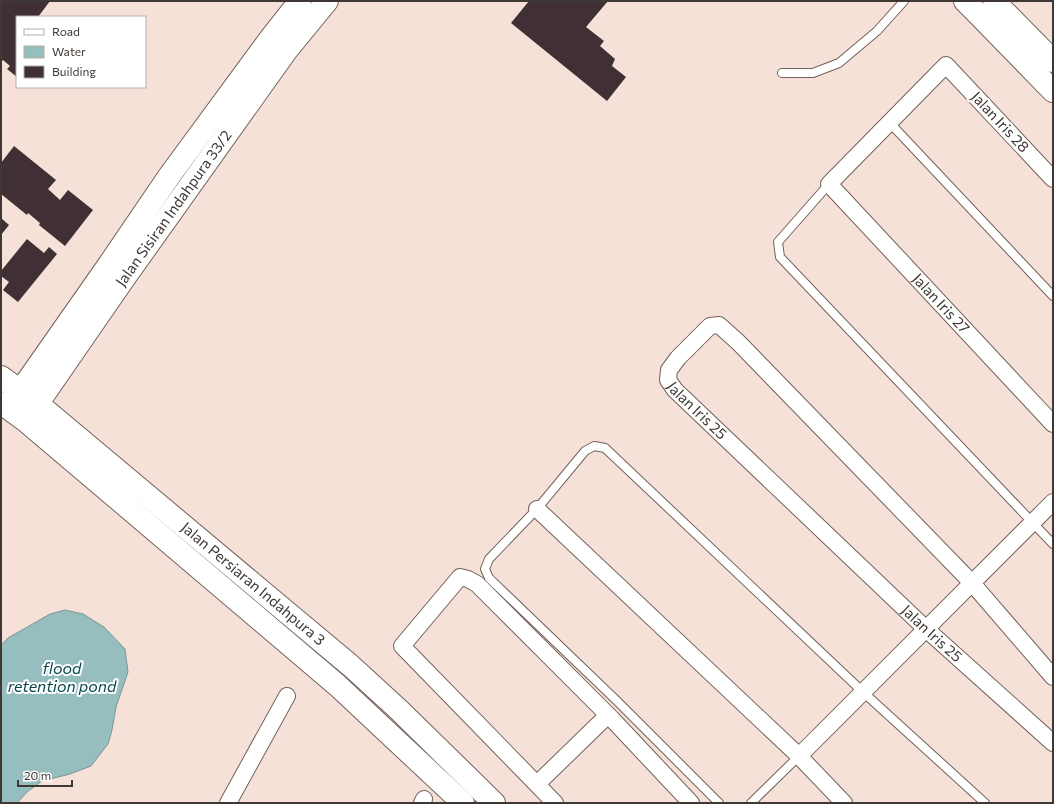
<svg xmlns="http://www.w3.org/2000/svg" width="1054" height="804" font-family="Commissioner,sans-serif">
	<rect width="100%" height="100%" fill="#f5e1d8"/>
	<!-- water -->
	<path fill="#96bebf" stroke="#7c9695" d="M65,610L83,614L104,627L125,649L128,672L116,707L112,730L108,744L91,766L70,774L42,781L27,792L17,803H1V645L8,638L50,614Z"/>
	<!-- building -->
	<g fill="#403035">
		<path d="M1,1H50L38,17H17V77L7,69L10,66L3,60L1,62Z"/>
		<path d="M529,1H608L586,27L604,41L600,46L615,59L612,66L626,77L607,101L511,23Z"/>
		<path d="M14,146L56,180L48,189L60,200L68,190L93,210L65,246L39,225L40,223L28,213L27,215L1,194V163Z"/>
		<path d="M1,218L9,225L1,235Z"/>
		<path d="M27,239L44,253L49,247L57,254L18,302L3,290L9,282L1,276V271Z"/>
	</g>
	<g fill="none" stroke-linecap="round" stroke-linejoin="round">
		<defs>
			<g id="lane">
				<path d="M782,73H813L839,63L877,31L904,1"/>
				<path d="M889,122L1053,296"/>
				<path d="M829,184L778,242L780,257L1053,544"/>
				<path d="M719,803L616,700L489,578L485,569L489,559L537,509L585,451L594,446L605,448L863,692L985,803"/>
				<path d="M751,803L799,756"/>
			</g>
			<g id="street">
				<path id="s1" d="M1053,179L946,65L829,184L1053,424"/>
				<path d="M537,509L799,756L844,803"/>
				<path id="s2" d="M1053,677L972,583L738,342L719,325L710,326L678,358L669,370L668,380L675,390L926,629L1053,743"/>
				<path d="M799,756L1053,502"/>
				<path d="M537,784L608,715"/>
				<path d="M228,803L287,696"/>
				<path d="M422,803L424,799"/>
				<path d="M555,803L402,646L460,577L468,579L477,584L612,719L691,803"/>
			</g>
			<g id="secondary">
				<path d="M965,1L977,13L1053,91"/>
				<path d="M994,1L1053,61"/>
				<path id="s3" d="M1,377L38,404L351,666L398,709L494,803"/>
				<path d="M1,403L26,421L337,685L463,803"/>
				<path d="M12,403L108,266L170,175L270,39L300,1"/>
				<path id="s4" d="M29,416L125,277L286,51L327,1"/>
			</g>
		</defs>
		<!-- lane casing -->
		<use href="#lane" stroke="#73625a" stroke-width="10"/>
		<!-- street casing -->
		<use href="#street" stroke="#73625a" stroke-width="18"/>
		<!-- secondary casing -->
		<use href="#secondary" stroke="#73625a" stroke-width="24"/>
		<!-- lane -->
		<use href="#lane" stroke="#fff" stroke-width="8"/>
		<!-- street -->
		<use href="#street" stroke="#fff" stroke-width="16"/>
		<!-- secondary -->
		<use href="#secondary" stroke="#fff" stroke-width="22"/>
	</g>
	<g text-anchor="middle" stroke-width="4" stroke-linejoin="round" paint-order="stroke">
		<!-- street labels -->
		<g font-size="15" fill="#3f3733" stroke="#fff">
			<text transform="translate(1000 122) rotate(47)" y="5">Jalan Iris 28</text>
			<text dy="5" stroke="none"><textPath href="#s4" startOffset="253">Jalan Sisiran Indahpura 33/2</textPath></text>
			<text dy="5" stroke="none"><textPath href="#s1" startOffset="487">Jalan Iris 27</textPath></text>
			<text dy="5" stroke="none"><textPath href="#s2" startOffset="607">Jalan Iris 25</textPath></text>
			<text dy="5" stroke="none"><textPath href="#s3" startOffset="326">Jalan Persiaran Indahpura 3</textPath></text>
			<text dy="5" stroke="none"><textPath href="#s2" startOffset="931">Jalan Iris 25</textPath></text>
		</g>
		<!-- water labels -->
		<g font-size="16" font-style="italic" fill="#074648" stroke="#fff">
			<text x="62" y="674">flood<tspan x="62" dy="18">retention pond</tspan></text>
		</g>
	</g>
	<!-- border -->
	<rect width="1054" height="804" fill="none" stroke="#3f3733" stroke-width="4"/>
	<!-- legend -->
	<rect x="16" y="16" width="130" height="72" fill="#ffffff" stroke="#b2afad"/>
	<rect x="24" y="29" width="20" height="6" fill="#ffffff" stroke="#b2afad"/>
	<text x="52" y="36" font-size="12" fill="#3f3733">Road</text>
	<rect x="24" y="46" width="20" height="12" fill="#96bebf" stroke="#b2afad"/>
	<text x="52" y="56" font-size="12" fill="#3f3733">Water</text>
	<rect x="24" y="66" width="20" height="12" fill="#403035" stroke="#b2afad"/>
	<text x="52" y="76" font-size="12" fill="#3f3733">Building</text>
	<!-- scale -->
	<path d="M18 780v6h54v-6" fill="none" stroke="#3f3733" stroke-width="2"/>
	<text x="24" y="780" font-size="12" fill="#3f3733" stroke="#ffffff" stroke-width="3" paint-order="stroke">20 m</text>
</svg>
